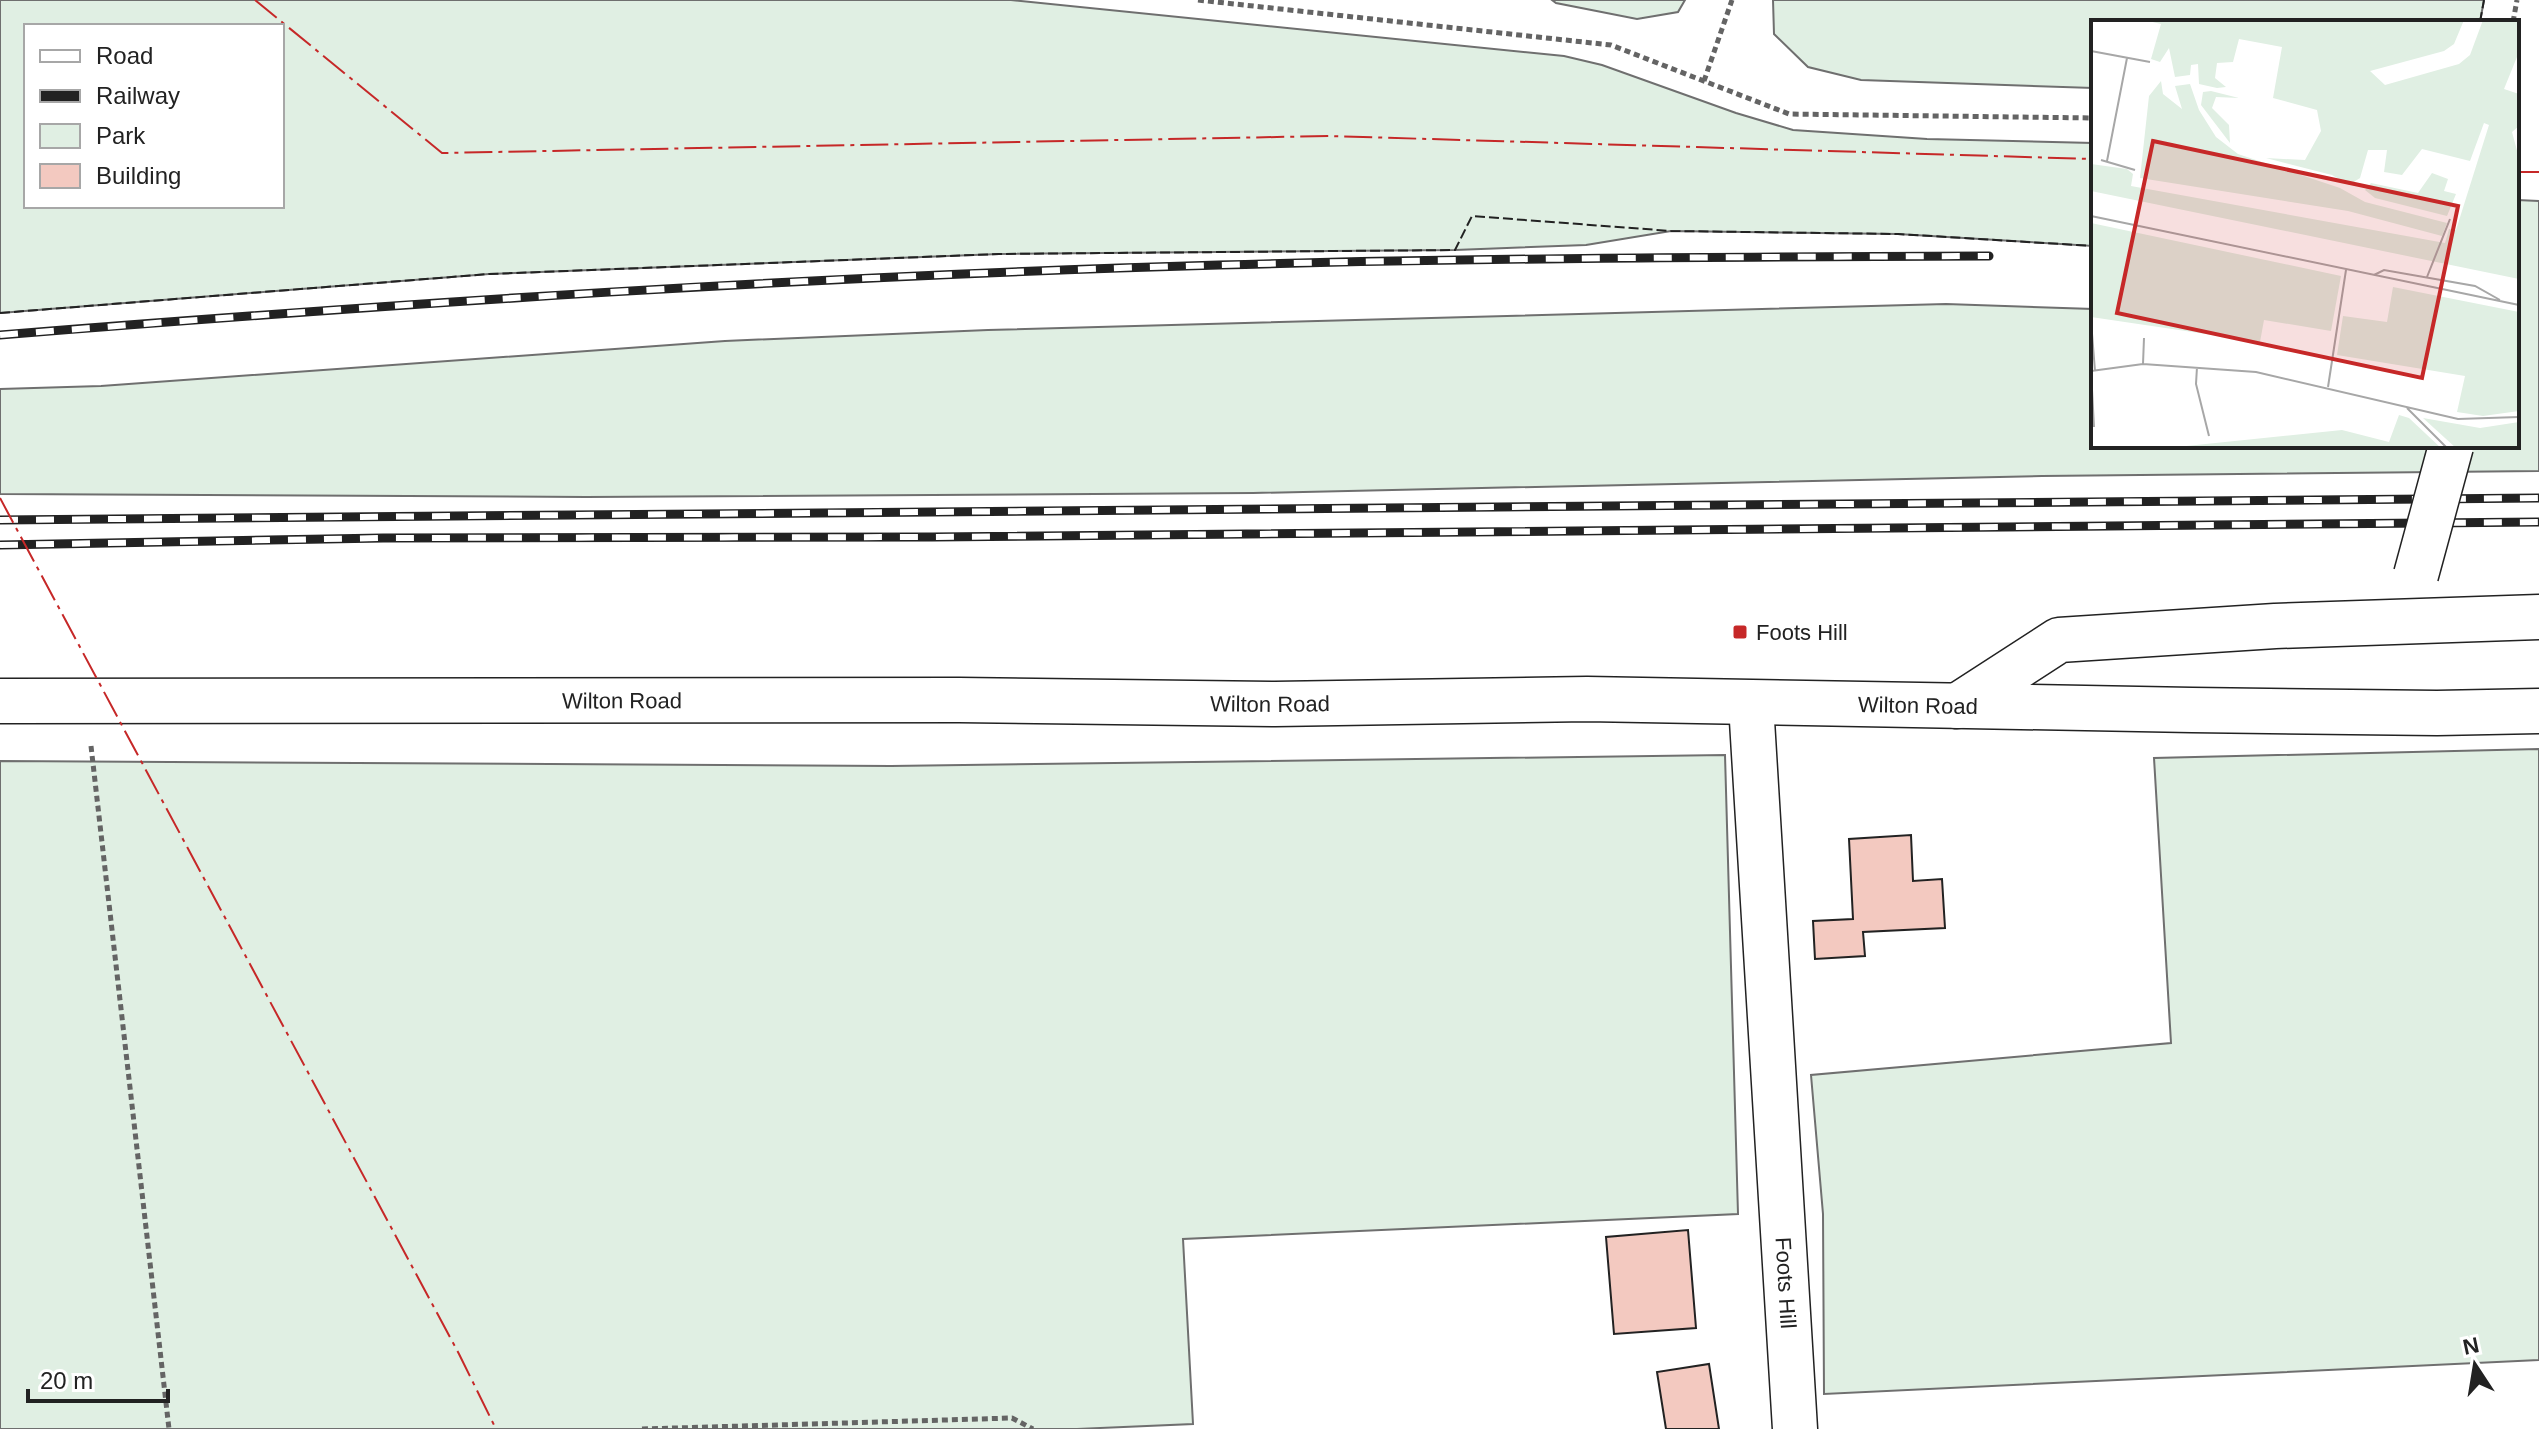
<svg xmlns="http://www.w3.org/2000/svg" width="2539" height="1429" font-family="Arial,sans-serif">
	<rect width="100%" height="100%" fill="#fff"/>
	<!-- green -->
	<g fill="#e0efe3" stroke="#6f6f6f" stroke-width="2" fill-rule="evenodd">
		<path d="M0,0H1011L1564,56L1602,65L1736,113L1793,130L1927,139L2093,143V246L1898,234L1671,231L1586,245L1455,250L999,254L489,274L0,313ZM26,26H282V206H26Z"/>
		<path d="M1552,0H1685L1678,12L1637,19L1556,3Z"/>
		<path d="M1773,0H2484L2480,22H2093V88L1861,80L1808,67L1774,34Z"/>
		<path d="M2517,200L2539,201V471L2042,476L1253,493L586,497L0,494V389L101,386L725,341L988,330L1946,304L2093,309V446H2517Z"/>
		<path d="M2539,749V1360L1824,1394L1823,1214L1811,1075L2171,1043L2154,758Z"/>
		<path d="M1725,755L1738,1214L1183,1239L1193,1424L1077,1429H0V761L891,766Z"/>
	</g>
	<!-- building -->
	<g fill="#f3c9c0" stroke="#222" stroke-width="2">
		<path d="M1911,835L1913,881L1942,879L1945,928L1863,932L1865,956L1815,959L1813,921L1853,919L1849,839Z"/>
		<path d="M1688,1230L1696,1328L1614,1334L1606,1237Z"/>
		<path d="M1709,1364L1719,1429H1666L1657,1372Z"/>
	</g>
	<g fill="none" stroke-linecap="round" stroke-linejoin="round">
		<defs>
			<g id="minor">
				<path id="s1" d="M1751,704L1795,1429"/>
				<path d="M1957,706L2059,640L2275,626L2539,617"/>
			</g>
			<g id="highway">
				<path id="s2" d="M0,701L959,700L1275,704L1587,699L2192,710L2437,713L2539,711"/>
			</g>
		</defs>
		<!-- minor casing -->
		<use href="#minor" stroke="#222" stroke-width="47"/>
		<!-- highway casing -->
		<use href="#highway" stroke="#222" stroke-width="47"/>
		<!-- path -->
		<g stroke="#646464" stroke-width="5" stroke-dasharray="6 4" stroke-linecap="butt">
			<path d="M1198,0L1611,45L1789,114L2093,118"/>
			<path d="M2513,22L2517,0"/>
			<path d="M1704,81L1732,0"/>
			<path d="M91,746L169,1429"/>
			<path d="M642,1429L1012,1418L1033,1429"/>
		</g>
		<!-- minor -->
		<use href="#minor" stroke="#fff" stroke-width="44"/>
		<!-- highway -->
		<use href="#highway" stroke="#fff" stroke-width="44"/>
		<defs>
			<g id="rail">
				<path d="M0,335C406,303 812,276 1219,265C1475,258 1732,257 1989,256"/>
				<path d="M0,520L2539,498"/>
				<path d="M0,545L383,538L933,537L2539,522"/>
			</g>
		</defs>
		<!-- rail casing -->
		<use href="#rail" stroke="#222" stroke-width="9"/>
		<!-- rail -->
		<use href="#rail" stroke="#fff" stroke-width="6" stroke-dasharray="18" stroke-linecap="butt"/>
		<defs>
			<path id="minor-bridge" d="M2416,575L2451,446"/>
		</defs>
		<!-- minor-bridge casing -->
		<use href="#minor-bridge" stroke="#222" stroke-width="47" stroke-linecap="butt"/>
		<!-- minor-bridge -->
		<use href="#minor-bridge" stroke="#fff" stroke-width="44"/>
		<!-- fence -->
		<g stroke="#222" stroke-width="2" stroke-dasharray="10 4" stroke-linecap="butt">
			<path d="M2480,22L2484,0"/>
			<path d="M0,313L489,274L999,254L1455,250L1472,216L1671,231L1898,234L2093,246"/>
		</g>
		<!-- power -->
		<g stroke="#c62828" stroke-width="2" stroke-dasharray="28 6 4 6" stroke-linecap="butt">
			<path d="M255,0L442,153L1329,136L2093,159"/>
			<path d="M2517,172H2539"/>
			<path d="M0,498L459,1354L496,1429"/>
		</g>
	</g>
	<!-- markers -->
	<rect fill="#c62828" stroke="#fff" stroke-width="3" x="1732" y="624" width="16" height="16" rx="4"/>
	<g text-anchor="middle" stroke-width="6" stroke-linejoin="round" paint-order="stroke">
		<!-- poi labels -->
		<g font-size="22" fill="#222" stroke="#fff" text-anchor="start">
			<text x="1756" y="640">Foots Hill</text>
		</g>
		<!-- street labels -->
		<g font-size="22" fill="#222" stroke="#fff">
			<text dy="8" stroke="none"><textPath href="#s2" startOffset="622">Wilton Road</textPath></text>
			<text dy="8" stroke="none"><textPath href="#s2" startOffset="1270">Wilton Road</textPath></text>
			<text dy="8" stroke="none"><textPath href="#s2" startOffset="1918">Wilton Road</textPath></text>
			<text dy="8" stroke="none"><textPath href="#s1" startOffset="580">Foots Hill</textPath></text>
		</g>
	</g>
	<!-- overview -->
	<g transform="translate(2091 20)">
		<rect width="428" height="428" fill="#fff"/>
		<path d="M53,0H373L363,24L353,31L279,51L294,65L368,44L379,35L392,0H428V32L413,69L428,74V106L421,112L428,138V259L0,171V144L36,149L42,154L40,166L354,223L358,209L365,210L398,105L393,103L379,141L331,129L311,155L293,152L296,130H277L269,158L258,165L241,155L175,138L214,140L230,111L226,90L182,78L191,27L148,19L142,42L126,43L124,58L135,67L126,68L108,64L107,44L100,45L99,55L84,57L78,28L69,42L60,39L70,4ZM70,61L72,74L91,89L84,66L99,64L108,90L125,117L147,134L249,168L274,182L356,203L351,216L257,191L49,158L58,76ZM120,71L148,78L125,77L121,88L138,105L139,123L110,85L112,72ZM341,153L357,159L353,171L365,174L356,196L284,178L274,170L280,163L327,173ZM0,203L250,256L240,311L173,300L169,322L0,297ZM302,267L428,292V391L392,396L366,392L374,356L246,335L252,296L296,302ZM308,395L318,398L350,428H76L251,410L298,422ZM332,398L389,408L428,402V428H365Z" fill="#e0efe3"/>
		<path fill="none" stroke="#a7a7a7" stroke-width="2" d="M0,31L59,42M10,140L44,150M16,141L36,38M0,196L428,285M283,255L293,250L384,266L409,280M336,257L359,199M0,301L4,351M52,344L53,318M106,347L105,364L118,416M0,351L52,344L165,352L367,399L428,397M0,351L3,407M237,367L255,250M316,388L356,428"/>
		<path fill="#c62828" fill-opacity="0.15" stroke="#c62828" stroke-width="4" d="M62,121L367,186L331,358L26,293Z"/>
		<rect width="428" height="428" fill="none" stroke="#222" stroke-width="4"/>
	</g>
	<!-- legend -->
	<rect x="24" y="24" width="260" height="184" fill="#ffffff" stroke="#a7a7a7" stroke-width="2"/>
	<rect x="40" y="50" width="40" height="12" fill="#ffffff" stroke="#a7a7a7" stroke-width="2"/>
	<text x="96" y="64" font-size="24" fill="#222222">Road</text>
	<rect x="40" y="90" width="40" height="12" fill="#222222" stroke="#a7a7a7" stroke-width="2"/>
	<text x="96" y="104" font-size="24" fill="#222222">Railway</text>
	<rect x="40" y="124" width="40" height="24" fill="#e0efe3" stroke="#a7a7a7" stroke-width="2"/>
	<text x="96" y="144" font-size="24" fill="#222222">Park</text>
	<rect x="40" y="164" width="40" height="24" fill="#f3c9c0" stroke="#a7a7a7" stroke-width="2"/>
	<text x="96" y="184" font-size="24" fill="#222222">Building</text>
	<!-- north arrow -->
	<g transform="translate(2475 1365) rotate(348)" stroke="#ffffff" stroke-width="6" paint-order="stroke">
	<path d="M0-6L14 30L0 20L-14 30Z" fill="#222222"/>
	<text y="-12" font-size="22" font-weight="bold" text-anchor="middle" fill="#222222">N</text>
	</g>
	<!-- scale -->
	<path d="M28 1389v12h140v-12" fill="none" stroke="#222222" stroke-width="4"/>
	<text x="40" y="1389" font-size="24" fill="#222222" stroke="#ffffff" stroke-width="6" paint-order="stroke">20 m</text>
</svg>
